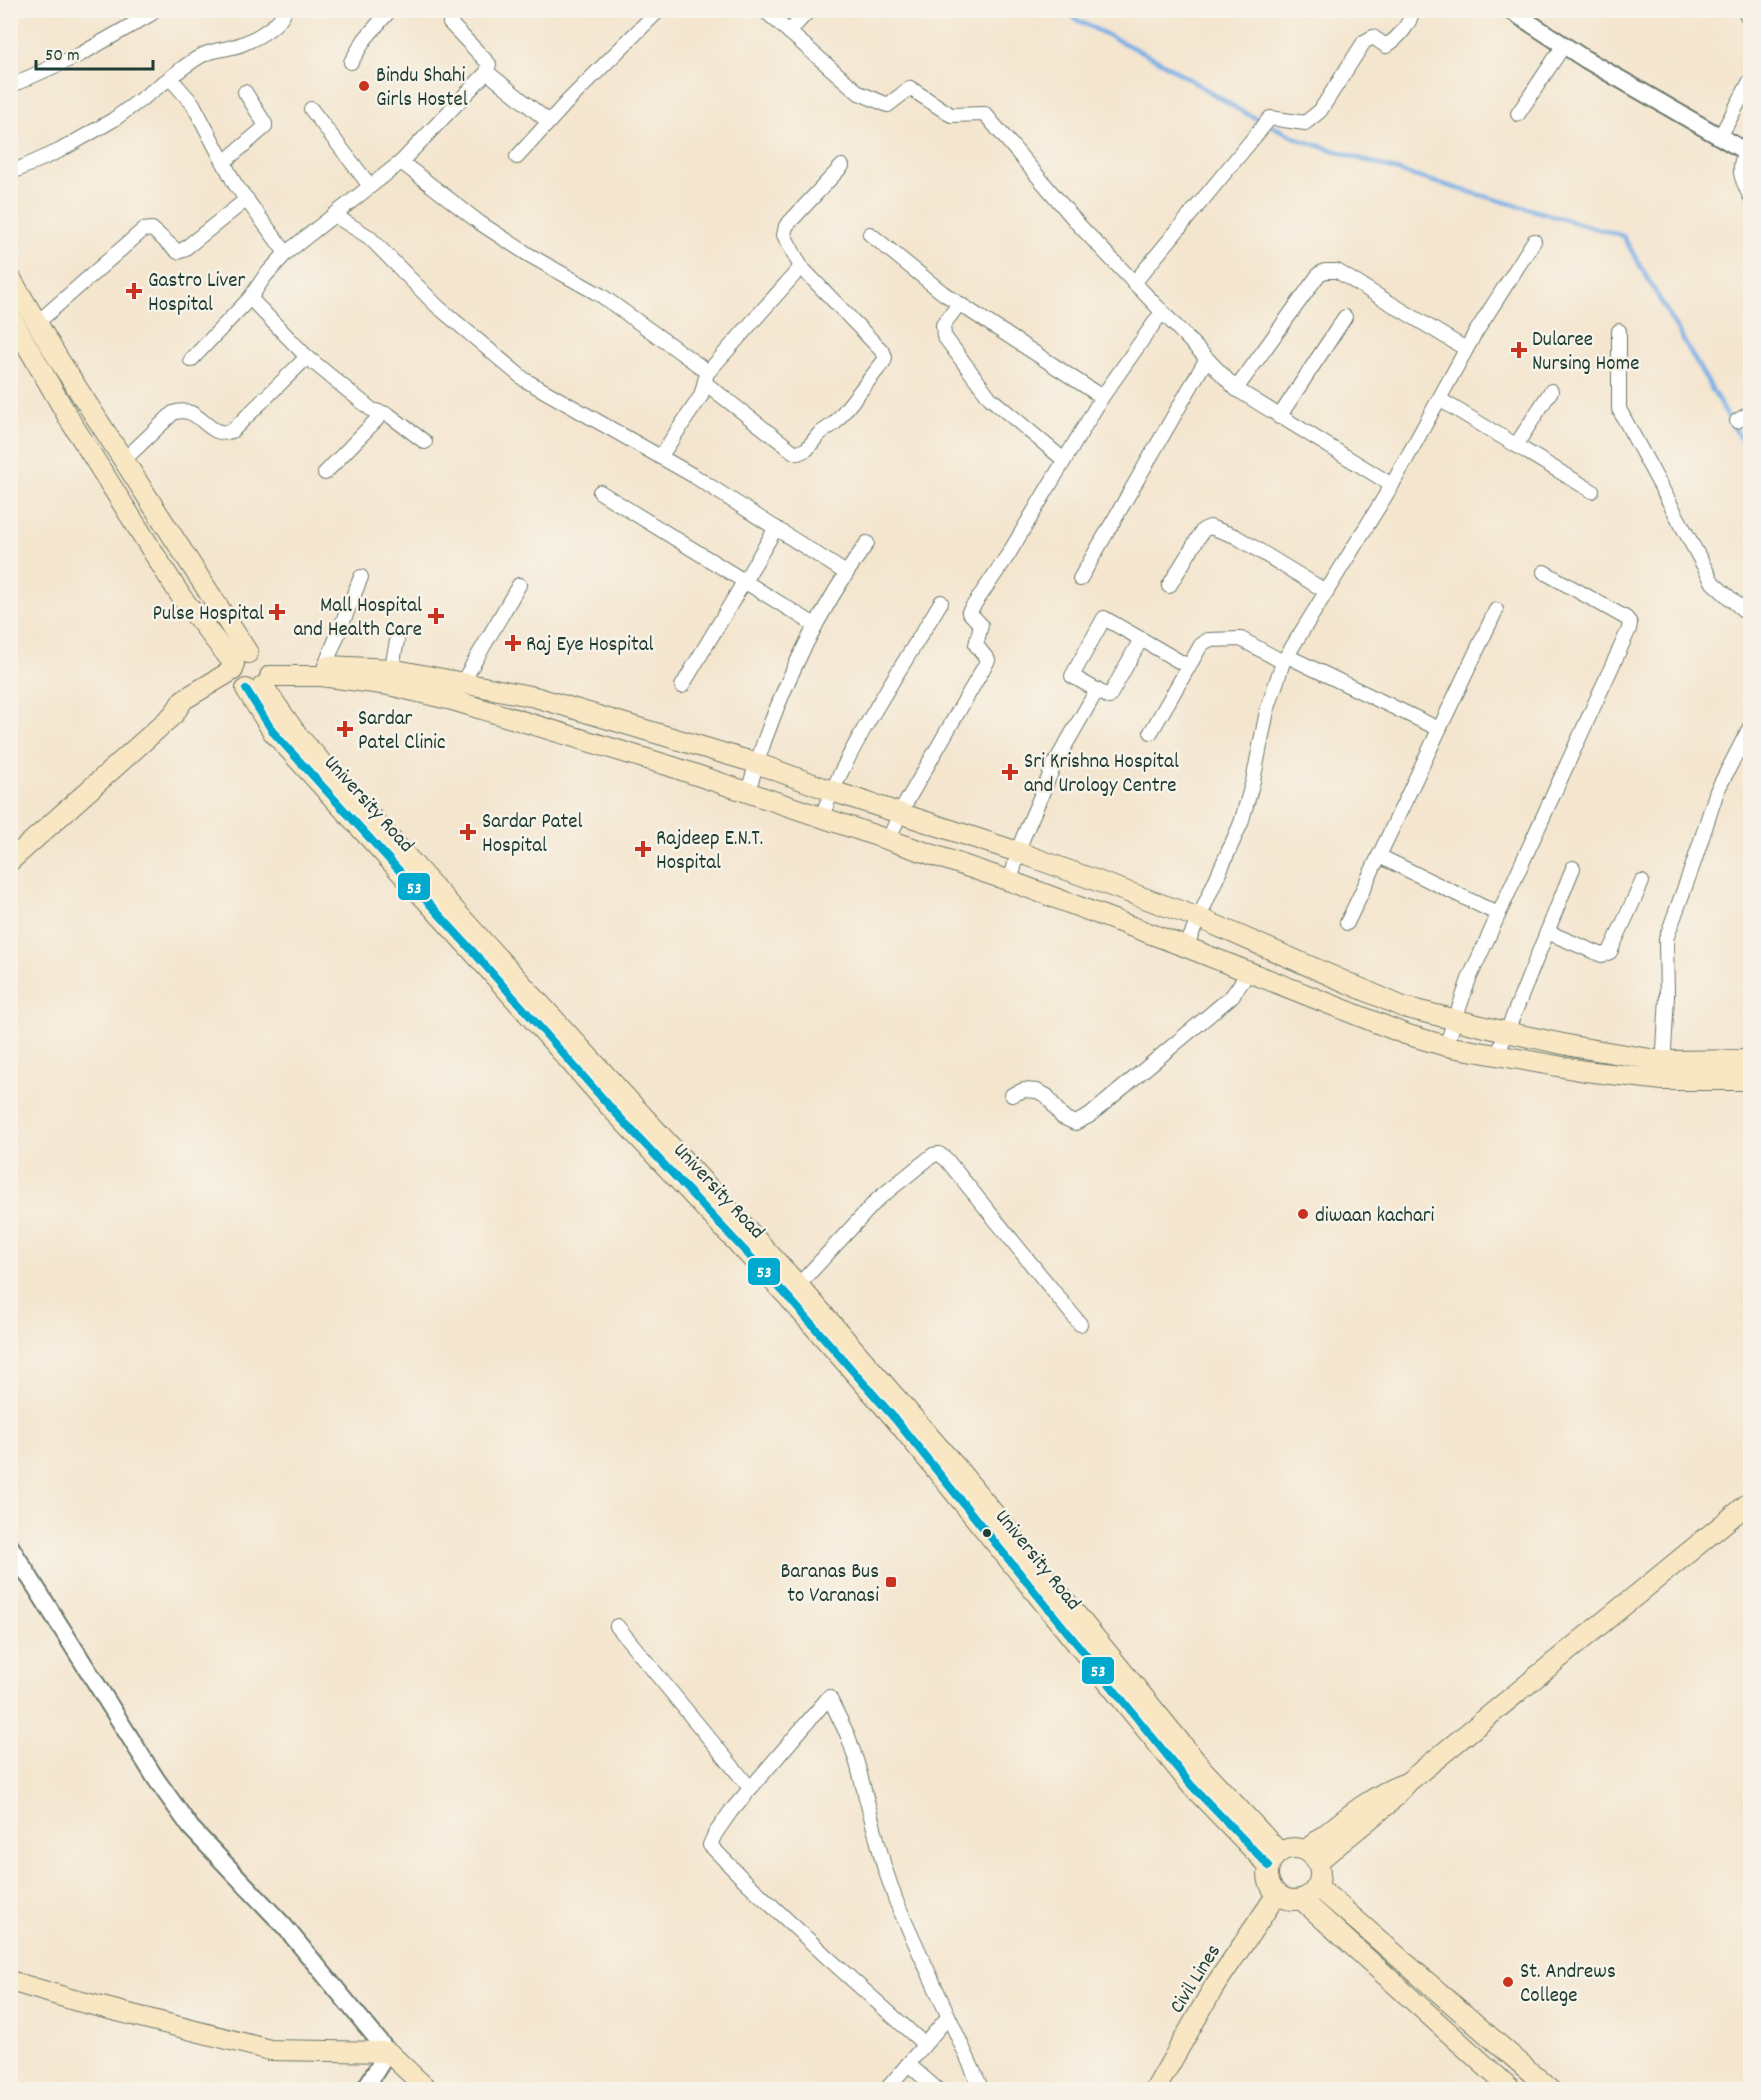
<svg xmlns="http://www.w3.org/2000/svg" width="1761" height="2100" font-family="Dekko,sans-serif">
	<rect width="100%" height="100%" fill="#f7f3e8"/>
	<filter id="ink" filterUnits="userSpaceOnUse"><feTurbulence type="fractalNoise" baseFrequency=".0167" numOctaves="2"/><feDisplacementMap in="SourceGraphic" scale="12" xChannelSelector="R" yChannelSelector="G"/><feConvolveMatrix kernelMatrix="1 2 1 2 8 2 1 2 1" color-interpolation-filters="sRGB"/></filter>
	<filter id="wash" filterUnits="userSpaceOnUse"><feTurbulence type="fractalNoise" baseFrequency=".008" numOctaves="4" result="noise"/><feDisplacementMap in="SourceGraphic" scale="24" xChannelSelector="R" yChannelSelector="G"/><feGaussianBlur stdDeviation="1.35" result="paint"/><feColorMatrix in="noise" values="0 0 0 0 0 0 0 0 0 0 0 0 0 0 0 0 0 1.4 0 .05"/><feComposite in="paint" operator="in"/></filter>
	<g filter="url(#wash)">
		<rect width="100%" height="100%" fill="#f4e5ce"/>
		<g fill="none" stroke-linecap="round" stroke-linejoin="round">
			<!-- stream -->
			<path stroke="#77ade5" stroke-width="4.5" d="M1065,10L1077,20L1158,60L1241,111L1301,140L1421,178L1623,236L1750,455"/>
		</g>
	</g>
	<g filter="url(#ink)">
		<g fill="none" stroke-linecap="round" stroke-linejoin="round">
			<defs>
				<g id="minor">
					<path d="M455,10L450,23L489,64L487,72L549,122"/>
					<path d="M764,10L859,93L888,105L910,88L951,115L985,114L1079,225L1236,389L1392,485"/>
					<path d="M1744,10L1750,21"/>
					<path d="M789,32L809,10"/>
					<path d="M351,62L365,39L390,10"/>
					<path d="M170,78C181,69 192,60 205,54C217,49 230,49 242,44C257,38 279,26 285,10"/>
					<path d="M10,86L81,54L151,14"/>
					<path d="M311,109L370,186"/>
					<path d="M1518,114L1564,45"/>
					<path d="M1720,137L1750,81"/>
					<path d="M1745,151C1737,171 1741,177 1750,196"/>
					<path d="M517,157L568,101L659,10"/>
					<path d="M224,162L265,127V124L245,92"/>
					<path d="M401,162L480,223L529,255L602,296L708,372L801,267"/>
					<path d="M10,173L59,151L113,120L170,78L193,104L235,184L286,253"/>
					<path d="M334,215L369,237L437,306L525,380L694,476L846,573"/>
					<path d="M870,234L943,293L1102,397"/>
					<path d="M1134,283L1270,118L1305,123L1320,111L1364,42L1373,37L1386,46C1397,39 1411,25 1412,10"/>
					<path d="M250,298L307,357L372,410L389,415L425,442"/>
					<path d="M959,304L943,325L944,336L990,398L1064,460"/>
					<path d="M38,322L143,230L152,229L178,252L183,250L247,199"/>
					<path d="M1619,331V409L1713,583L1750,616"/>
					<path d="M191,360L250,298L265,276L286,253L401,162L487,72"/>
					<path d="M705,383L794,452L798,453L807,449L819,434L835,423L884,361L885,357L883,352L801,267L784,235L786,226L842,166"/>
					<path d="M1236,389L1319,274L1325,271H1337L1466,349"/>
					<path d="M1439,399L1592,491"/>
					<path d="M1279,417L1345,317"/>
					<path d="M1737,421L1750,413"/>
					<path d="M1516,445L1551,391"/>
					<path d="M660,457L701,396L706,377"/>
					<path d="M125,459L173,413C201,403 206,440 232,431L307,357"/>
					<path d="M325,473L383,413"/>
					<path d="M600,492L815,625"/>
					<path d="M1080,579L1206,360"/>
					<path d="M1169,586L1203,530L1210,527L1235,536L1327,592"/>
					<path d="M1104,618L1141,639L1109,697L1072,676Z"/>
					<path d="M1141,639L1189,667"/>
					<path d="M1287,656L1439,729"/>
					<path d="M323,671L361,577"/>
					<path d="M390,677L397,641"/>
					<path d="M682,686L776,528"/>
					<path d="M458,690L519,585"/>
					<path d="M1151,732L1201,645L1208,640L1241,639L1283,662"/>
					<path d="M748,792C774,701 812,620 867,543"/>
					<path d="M822,816C849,744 901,669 941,602"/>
					<path d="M889,839L900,813L988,660L976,645L981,625L969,612L1008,555L1102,397L1162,312"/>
					<path d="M1379,856L1498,914"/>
					<path d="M1010,881L1022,840L1055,763L1097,690"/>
					<path d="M1347,923L1496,610"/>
					<path d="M1547,932L1602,955L1610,952L1642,882"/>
					<path d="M1186,947L1241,823L1253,781L1267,711L1283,662L1392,485L1474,335L1534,241"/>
					<path d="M1446,1046L1469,979L1629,629L1630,623L1626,618L1544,572"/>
					<path d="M1497,1056L1573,868"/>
					<path d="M1663,1068L1667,996L1666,939L1694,862L1717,791L1750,727"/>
					<path d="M1012,1095L1024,1090L1037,1091L1047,1096L1062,1117L1075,1123L1089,1116L1232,996L1249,972"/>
					<path d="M793,1291L878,1199L933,1155L939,1154L946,1159L1080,1324"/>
					<path d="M617,1626L750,1788"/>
					<path d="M924,2044L828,1958L741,1877L710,1845L715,1834L731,1811L829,1697L848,1736L857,1763L884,1866L896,1901L982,2090"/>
					<path d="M908,2064L938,2090"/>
					<path d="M886,2090L948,2017"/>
				</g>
				<g id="tertiary">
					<path d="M1510,10L1585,59L1750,154"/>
					<path d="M10,1546L156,1779L191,1828L285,1927L388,2052L364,2090"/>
				</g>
				<g id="secondary">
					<path d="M10,277L59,360L248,653"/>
					<path d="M10,316L71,422L182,598L234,664"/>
					<path d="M328,666L391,669L535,697L756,763L832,791L1018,852L1199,918L1403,1007L1506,1032L1577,1047L1663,1061L1750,1060"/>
					<path d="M270,676H321L389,685L452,700L670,766L1010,881L1186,947L1405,1034L1446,1046L1585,1071L1663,1080H1750"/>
					<path d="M263,686L298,736L487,946L798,1285L956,1467L1203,1770L1279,1852"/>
					<path d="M246,689L273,732L476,955L611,1108L788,1297L895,1419L1191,1785L1269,1866"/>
					<path d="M10,861L174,714L183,700L233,670"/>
					<circle cx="1294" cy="1874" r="26"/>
					<path d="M1306,1850C1337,1826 1366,1798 1403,1784"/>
					<path d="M1317,1862L1388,1804L1408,1782L1750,1502"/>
					<path d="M1317,1886L1551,2090"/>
					<path d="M1301,1899L1512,2090"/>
					<path d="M10,1981L74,2000L270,2050L388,2052L428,2090"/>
					<path d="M1155,2090L1214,1987L1277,1894"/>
				</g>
			</defs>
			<!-- minor casing -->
			<use href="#minor" stroke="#6a786a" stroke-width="16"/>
			<!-- tertiary casing -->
			<use href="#tertiary" stroke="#6a786a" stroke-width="20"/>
			<!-- secondary casing -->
			<use href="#secondary" stroke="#6a786a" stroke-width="22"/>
			<!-- minor -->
			<use href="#minor" stroke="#fff" stroke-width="14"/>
			<!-- tertiary -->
			<use href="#tertiary" stroke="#fff" stroke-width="16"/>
			<!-- secondary -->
			<use href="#secondary" stroke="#f9e7c3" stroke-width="20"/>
			<defs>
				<path id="bus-1" d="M246,689L273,732L476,955L611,1108L788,1297L895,1419L1191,1785L1269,1866"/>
			</defs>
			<!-- bus-1 casing -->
			<use href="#bus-1" stroke="#f7f3e8" stroke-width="12"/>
			<!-- bus-1 -->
			<use href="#bus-1" stroke="#00a9ce" stroke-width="8"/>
		</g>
	</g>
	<!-- markers -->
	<g fill="#c8321e" stroke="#f7f3e8" stroke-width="2">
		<circle cx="364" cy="86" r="6"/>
		<path d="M131 282h6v6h6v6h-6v6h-6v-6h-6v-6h6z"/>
		<path d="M1516 341h6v6h6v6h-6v6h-6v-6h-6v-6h6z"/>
		<path d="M274 603h6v6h6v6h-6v6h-6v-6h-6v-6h6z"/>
		<path d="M433 607h6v6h6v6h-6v6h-6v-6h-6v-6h6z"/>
		<path d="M510 634h6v6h6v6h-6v6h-6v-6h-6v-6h6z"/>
		<path d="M342 720h6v6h6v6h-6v6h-6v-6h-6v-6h6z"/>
		<path d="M1007 763h6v6h6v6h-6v6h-6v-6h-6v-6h6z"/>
		<path d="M465 823h6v6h6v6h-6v6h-6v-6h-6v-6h6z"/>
		<path d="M640 840h6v6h6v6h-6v6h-6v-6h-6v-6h6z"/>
		<circle cx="1303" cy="1214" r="6"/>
		<rect x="885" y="1576" width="12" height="12" rx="3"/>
		<circle cx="1508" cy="1982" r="6"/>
	</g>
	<circle fill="#1f3d34" stroke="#f7f3e8" stroke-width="2" cx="987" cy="1533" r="5"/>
	<g text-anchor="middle" stroke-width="5" stroke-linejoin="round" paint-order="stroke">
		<!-- poi labels -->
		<g font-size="21" fill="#1f3d34" stroke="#f7f3e8" text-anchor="start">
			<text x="376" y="81">Bindu Shahi<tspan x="376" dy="24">Girls Hostel</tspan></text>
			<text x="148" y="286">Gastro Liver<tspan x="148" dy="24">Hospital</tspan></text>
			<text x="1532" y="345">Dularee<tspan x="1532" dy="24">Nursing Home</tspan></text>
			<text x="422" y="611" text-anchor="end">Mall Hospital<tspan x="422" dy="24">and Health Care</tspan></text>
			<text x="264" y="619" text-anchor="end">Pulse Hospital</text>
			<text x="526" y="650">Raj Eye Hospital</text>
			<text x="358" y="724">Sardar<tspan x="358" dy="24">Patel Clinic</tspan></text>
			<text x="1024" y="767">Sri Krishna Hospital<tspan x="1024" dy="24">and Urology Centre</tspan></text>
			<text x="482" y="827">Sardar Patel<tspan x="482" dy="24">Hospital</tspan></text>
			<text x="656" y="844">Rajdeep E.N.T.<tspan x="656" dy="24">Hospital</tspan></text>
			<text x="1315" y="1221">diwaan kachari</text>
			<text x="879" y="1577" text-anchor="end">Baranas Bus<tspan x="879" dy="24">to Varanasi</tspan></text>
			<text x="1520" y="1977">St. Andrews<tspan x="1520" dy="24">College</tspan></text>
		</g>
		<!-- street labels -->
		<g font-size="21" fill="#1f3d34" stroke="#f7f3e8">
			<text transform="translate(370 803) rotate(48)" y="7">University Road</text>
			<text transform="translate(720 1190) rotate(47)" y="7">University Road</text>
			<text transform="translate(1039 1559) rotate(51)" y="7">University Road</text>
			<text transform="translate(1194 1978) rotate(-58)" y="7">Civil Lines</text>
		</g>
	</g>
	<g stroke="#f7f3e8" stroke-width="2">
		<rect x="397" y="872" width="34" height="29" rx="6" fill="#00a9ce"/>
		<rect x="747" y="1257" width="34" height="29" rx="6" fill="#00a9ce"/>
		<rect x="1081" y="1656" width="34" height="29" rx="6" fill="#00a9ce"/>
	</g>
	<g font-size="16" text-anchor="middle" font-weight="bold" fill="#fff">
		<text x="414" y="893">53</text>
		<text x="764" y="1277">53</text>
		<text x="1098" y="1676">53</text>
	</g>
	<!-- margin -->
	<rect width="1761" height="2100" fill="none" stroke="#f7f3e8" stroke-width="36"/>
	<!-- scale -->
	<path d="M36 60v9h117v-9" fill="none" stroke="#1f3d34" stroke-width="3"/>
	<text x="45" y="60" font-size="18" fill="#1f3d34" stroke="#f7f3e8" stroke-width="4.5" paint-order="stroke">50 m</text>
</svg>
